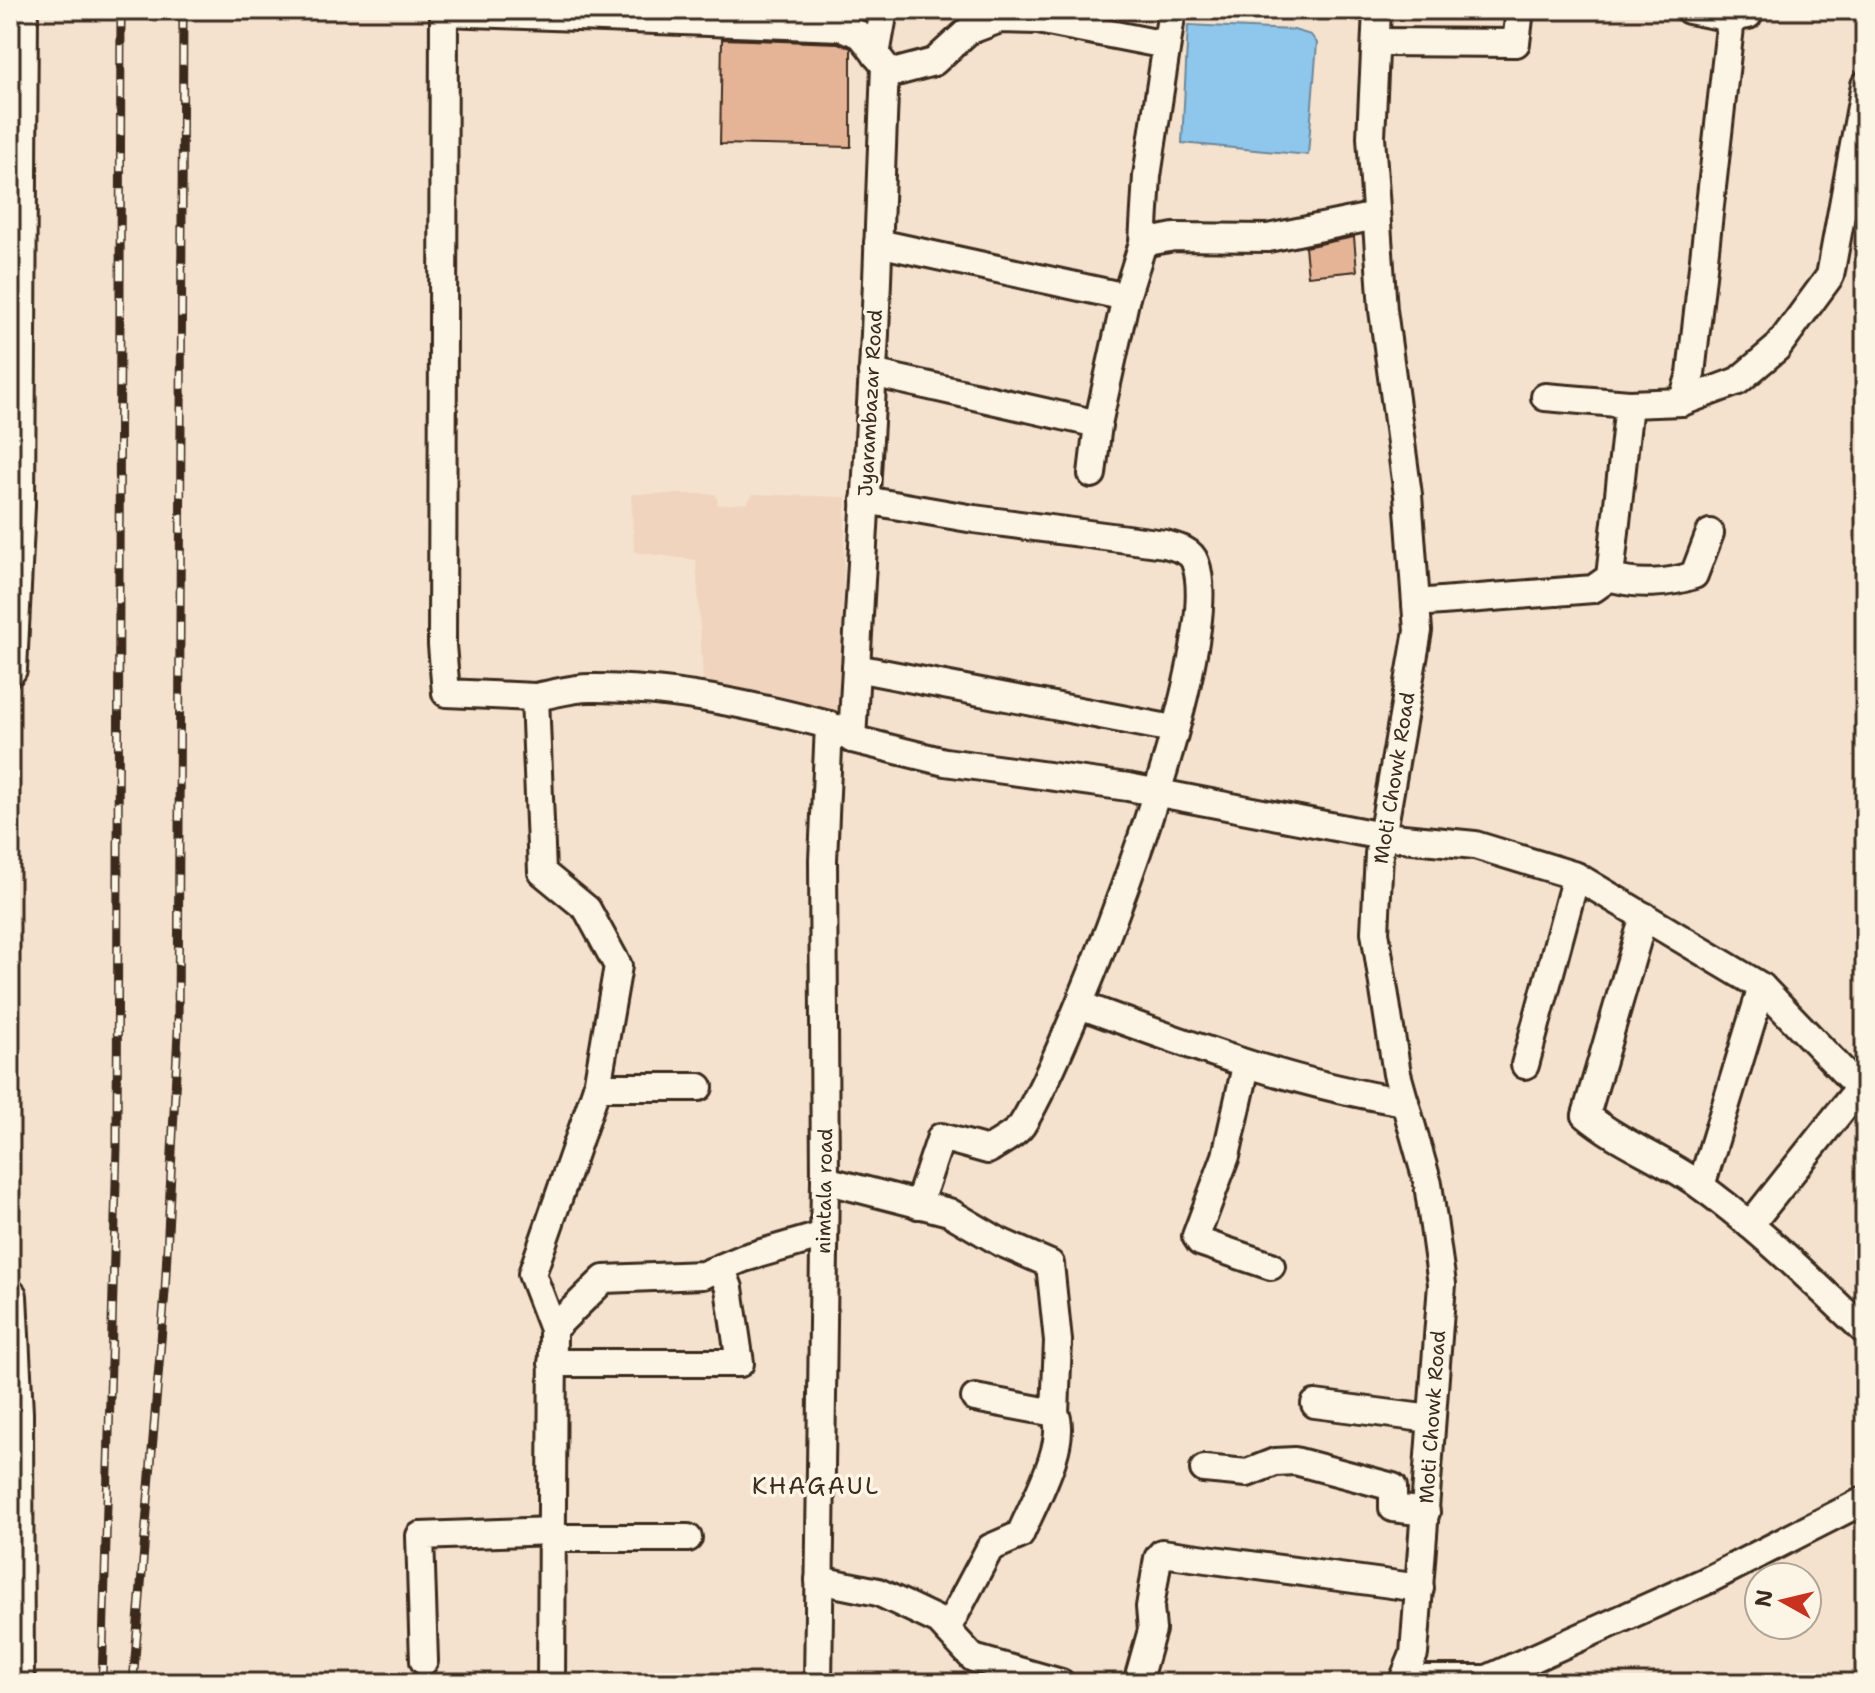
<svg xmlns="http://www.w3.org/2000/svg" width="1875" height="1693" font-family="'Shantell Sans',sans-serif">
	<rect width="100%" height="100%" fill="#f5e2ce"/>
	<filter id="ink" filterUnits="userSpaceOnUse"><feTurbulence type="fractalNoise" baseFrequency=".0125" numOctaves="2"/><feDisplacementMap in="SourceGraphic" scale="16" xChannelSelector="R" yChannelSelector="G"/><feConvolveMatrix kernelMatrix="1 2 1 2 8 2 1 2 1" color-interpolation-filters="sRGB"/></filter>
	<g filter="url(#ink)">
		<!-- built -->
		<path fill="#f0d4be" d="M631,494H716L718,505L747,503L753,494L846,497L839,720L704,700L696,560L634,552Z"/>
		<!-- water -->
		<path fill="#8ec6ec" stroke="#6d889a" stroke-width="2" d="M1188,25L1294,30L1311,35L1317,43L1308,155L1182,143Z"/>
		<!-- building -->
		<g fill="#e5b497" stroke="#3b2a1e" stroke-width="2">
			<path d="M722,39L838,43L851,48V147L720,144Z"/>
			<path d="M1354,237L1357,271L1308,276L1305,247Z"/>
		</g>
		<g fill="none" stroke-linecap="round" stroke-linejoin="round">
			<defs>
				<g id="minor">
					<path d="M444,10L442,645L446,693L535,697L542,872L587,909L618,966L597,1087"/>
					<path d="M1377,10L1371,137L1383,310L1408,495L1418,631L1379,854L1375,932L1397,1074L1428,1184L1442,1284L1414,1654L1402,1683"/>
					<path d="M1689,10L1731,18L1748,15L1750,10"/>
					<path d="M444,12L841,27L861,35L885,66L875,334L852,739"/>
					<path d="M1377,42L1516,43L1520,10"/>
					<path d="M876,55L884,10"/>
					<path d="M885,75L934,62L968,31L1000,19L1038,20L1166,45"/>
					<path d="M878,243L1126,297L1143,243L1174,237L1268,238L1376,216"/>
					<path d="M1143,243L1147,176L1172,10"/>
					<path d="M872,373L1098,424L1092,474"/>
					<path d="M1545,397L1629,404L1682,402L1691,374L1731,18"/>
					<path d="M1682,402L1738,381L1777,348L1830,276L1865,85"/>
					<path d="M1098,424L1126,297"/>
					<path d="M865,500L974,519L1165,544C1176,547 1191,550 1195,562C1228,645 1073,1042 1022,1125C1015,1135 998,1143 988,1150L941,1137L918,1205"/>
					<path d="M1610,577C1635,586 1669,584 1694,575L1710,533"/>
					<path d="M1416,603L1593,589L1610,577L1629,404"/>
					<path d="M856,668L1173,729"/>
					<path d="M535,697C553,694 572,688 590,688C670,687 752,705 829,725"/>
					<path d="M1644,916L1586,1115C1618,1142 1661,1158 1695,1182C1757,1226 1810,1279 1865,1331"/>
					<path d="M1080,1005C1187,1044 1291,1084 1405,1102"/>
					<path d="M1525,1065L1576,876"/>
					<path d="M1246,1066L1226,1156L1196,1236L1200,1242L1271,1266"/>
					<path d="M825,1180L949,1212L1000,1242L1050,1264L1058,1341L1055,1413"/>
					<path d="M1701,1186L1762,987"/>
					<path d="M1750,1225L1859,1088"/>
					<path d="M553,1329L604,1279L703,1275L744,1258L824,1235"/>
					<path d="M552,1363H740L729,1288L722,1270"/>
					<path d="M1315,1404L1431,1419"/>
					<path d="M1204,1469L1247,1473L1275,1462L1295,1461L1393,1487V1508L1426,1512"/>
					<path d="M552,1538H688"/>
					<path d="M819,1580L878,1592L939,1621L973,1658L1061,1683"/>
					<path d="M947,1629L990,1548L1020,1535C1032,1506 1069,1442 1055,1413L975,1398"/>
					<path d="M424,1661L420,1536L552,1531"/>
					<path d="M1404,1679H1487L1706,1581L1865,1500"/>
					<path d="M551,1683L553,1329L532,1274L597,1087H699"/>
					<path d="M818,1683L825,1180L823,860L829,725L852,739L945,762L1128,787L1382,836L1475,845L1576,876L1762,987L1865,1094"/>
					<path d="M1137,1683L1152,1630L1150,1607L1158,1558L1162,1553L1420,1588"/>
				</g>
				<g id="major">
					<path d="M10,669L18,505L21,10"/>
					<path d="M10,1296L16,1413L17,1683"/>
				</g>
			</defs>
			<!-- minor casing -->
			<use href="#minor" stroke="#3b2a1e" stroke-width="32"/>
			<!-- major casing -->
			<use href="#major" stroke="#3b2a1e" stroke-width="38"/>
			<!-- minor -->
			<use href="#minor" stroke="#fcf5e5" stroke-width="26"/>
			<!-- major -->
			<use href="#major" stroke="#fcf5e5" stroke-width="32"/>
			<defs>
				<g id="rail">
					<path d="M102,1683L117,1147L121,10"/>
					<path d="M133,1683L165,1292L178,1032L183,10"/>
				</g>
			</defs>
			<!-- rail casing -->
			<use href="#rail" stroke="#3b2a1e" stroke-width="9"/>
			<!-- rail -->
			<use href="#rail" stroke="#fcf5e5" stroke-width="6" stroke-dasharray="18" stroke-linecap="butt"/>
		</g>
	</g>
	<g text-anchor="middle" stroke-width="7" stroke-linejoin="round" paint-order="stroke">
		<!-- street labels -->
		<g font-size="20" fill="#3b2a1e" stroke="#fcf5e5">
			<text transform="translate(870 403) rotate(-87)" y="7">Jyarambazar Road</text>
			<text transform="translate(1394 778) rotate(-81)" y="7">Moti Chowk Road</text>
			<text transform="translate(824 1191) rotate(-89)" y="7">nimtala road</text>
			<text transform="translate(1432 1417) rotate(-86)" y="7">Moti Chowk Road</text>
		</g>
		<!-- quarter labels -->
		<g font-size="24" letter-spacing="2" fill="#3b2a1e" stroke="#fcf5e5">
			<text x="816" y="1494">KHAGAUL</text>
		</g>
	</g>
	<!-- margin -->
	<rect width="1875" height="1693" fill="none" stroke="#fcf5e5" stroke-width="40"/>
	<rect x="20" y="20" width="1835" height="1653" fill="none" stroke="#3b2a1e" stroke-width="3" filter="url(#ink)"/>
	<!-- north arrow -->
	<g transform="translate(1783 1601) rotate(278)"><circle r="38" fill="#fcf5e5" stroke="#afa495" stroke-width="2"/>
	<path d="M0-6L14 30L0 20L-14 30Z" fill="#c8321e"/>
	<text y="-12" font-size="22" font-weight="bold" text-anchor="middle" fill="#3b2a1e">N</text>
	</g>
</svg>
